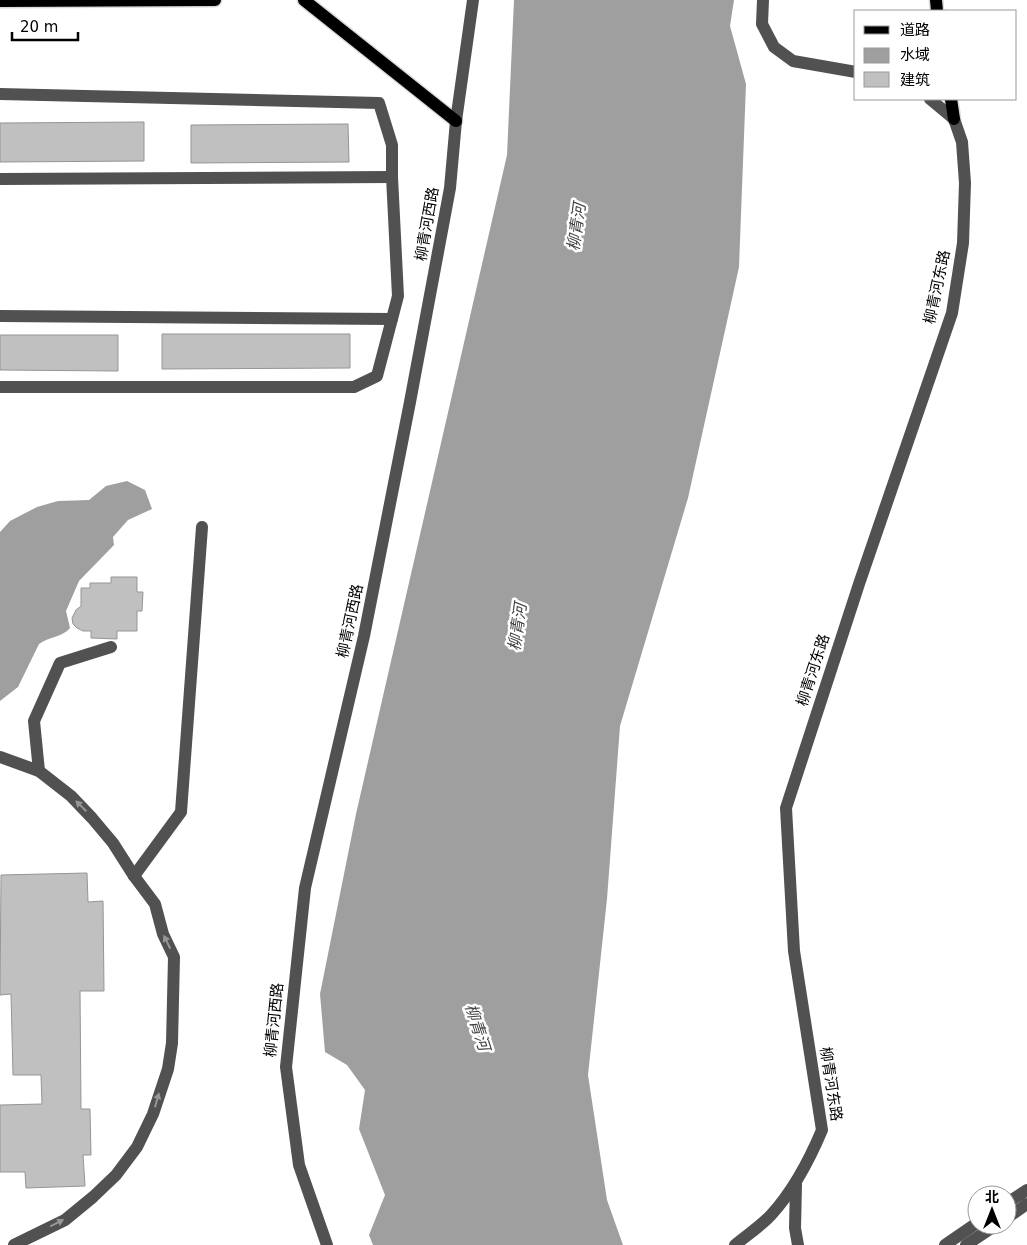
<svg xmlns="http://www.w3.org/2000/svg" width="1027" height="1245" font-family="'DejaVu Sans','Noto Sans SC',sans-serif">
	<rect width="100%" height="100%" fill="#fff"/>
	<!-- water -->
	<g fill="#9f9f9f">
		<path d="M514,0H734L730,26L746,84L739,267L688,498L620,726L607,899L588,1075L607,1200L623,1245H373L369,1235L385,1195L359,1129L365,1090L347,1065L325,1052L320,994L356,814L507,155Z"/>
		<path d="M127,481L145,490L152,509L128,520L113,537L114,545L79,581L66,611L70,628C63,637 48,637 39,644L18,687L0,701V532L10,521L37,507L58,501L89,500L106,486Z"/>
	</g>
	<!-- building -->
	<g fill="#c0c0c0" stroke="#959595">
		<path d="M144,122V161L0,162V123Z"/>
		<path d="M348,124L349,162L191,163V125Z"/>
		<path d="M162,334H350V368L162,369Z"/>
		<path d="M0,335H118V371L0,370Z"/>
		<path d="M111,577H137V592H143L142,611H137V631H117V639L91,638V631H83L77,628L73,624L72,618L76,610L81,606V588H90V583H111Z"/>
		<path d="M87,873L88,902L103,901L104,991H80L81,1109H90L91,1155H83L85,1186L26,1188L25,1172H0V1105L42,1104L41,1075H13L11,994L0,995L1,875Z"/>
	</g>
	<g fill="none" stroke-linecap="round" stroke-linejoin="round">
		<defs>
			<g id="major">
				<path d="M304,0L456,121"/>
				<path d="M936,0L937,11"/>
				<path d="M0,1L215,0"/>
				<path d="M951,99L954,119"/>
			</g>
		</defs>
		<!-- major casing -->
		<use href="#major" stroke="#dbdbdb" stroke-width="15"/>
		<!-- minor -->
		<g stroke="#515151" stroke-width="12">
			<path d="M763,0L762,24L774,47L793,61L856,72"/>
			<path d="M0,94L379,103L392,145V177L398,296L377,376L354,387H0"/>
			<path d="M0,179L392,177"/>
			<path d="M0,316L392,319"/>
			<path d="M0,757L39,771L71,796L92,818L113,843L134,876L155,904L163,934L174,957L172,1043L168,1069L153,1114L137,1147L116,1175L93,1197L65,1220L14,1245"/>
			<path d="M39,771L34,721L60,663L111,647"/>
			<path d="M134,876L181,812L202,527"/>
			<path d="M796,1184L795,1228L798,1245"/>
			<path d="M1007,1203L1027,1190"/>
			<path d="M1007,1218L1027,1204"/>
			<path d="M327,1245L299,1165L286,1067L305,888L364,636L410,402L450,188L456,121L473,0"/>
			<path d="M735,1245C747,1235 761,1226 771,1215C794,1190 809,1161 822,1130L794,951L786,808L859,584L952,313L963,243L965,183L962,142L954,119L930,99"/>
			<path d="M945,1245L977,1223"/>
			<path d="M966,1245L996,1225"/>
		</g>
		<!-- major -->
		<use href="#major" stroke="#000" stroke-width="12"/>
	</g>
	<!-- one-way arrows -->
	<defs><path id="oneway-solid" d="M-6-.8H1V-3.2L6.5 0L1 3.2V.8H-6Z" transform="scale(1.25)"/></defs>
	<g fill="#979797">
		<use href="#oneway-solid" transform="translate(81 806) rotate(-135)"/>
		<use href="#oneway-solid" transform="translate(167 942) rotate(-116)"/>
		<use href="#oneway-solid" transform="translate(157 1100) rotate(-74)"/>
		<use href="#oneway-solid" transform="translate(57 1223) rotate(-27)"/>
	</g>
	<g text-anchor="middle" stroke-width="5" stroke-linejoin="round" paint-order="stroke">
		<!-- street labels -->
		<g font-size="15" fill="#000" stroke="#fff">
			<text transform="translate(427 224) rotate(-80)" y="5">柳青河西路</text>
			<text transform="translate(937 287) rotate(-78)" y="5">柳青河东路</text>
			<text transform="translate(350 621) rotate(-78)" y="5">柳青河西路</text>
			<text transform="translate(813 670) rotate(-72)" y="5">柳青河东路</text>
			<text transform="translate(274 1020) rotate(-84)" y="5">柳青河西路</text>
			<text transform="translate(831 1084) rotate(81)" y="5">柳青河东路</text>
		</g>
		<!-- water labels -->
		<g font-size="16" font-style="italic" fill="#404040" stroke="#fff">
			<text transform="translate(576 227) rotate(-82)" y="6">柳青河</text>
			<text transform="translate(517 627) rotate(-82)" y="6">柳青河</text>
			<text transform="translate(478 1027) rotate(72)" y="6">柳青河</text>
		</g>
	</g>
	<!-- legend -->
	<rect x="854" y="10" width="162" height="90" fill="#ffffff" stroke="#999999"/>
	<rect x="864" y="26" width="25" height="8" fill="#000000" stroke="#999999"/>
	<text x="900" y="35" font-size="15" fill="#000000">道路</text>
	<rect x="864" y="48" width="25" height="15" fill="#9f9f9f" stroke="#999999"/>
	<text x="900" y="60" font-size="15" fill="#000000">水域</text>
	<rect x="864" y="72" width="25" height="15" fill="#c0c0c0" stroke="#999999"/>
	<text x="900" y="85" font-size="15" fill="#000000">建筑</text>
	<!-- north arrow -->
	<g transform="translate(992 1210)"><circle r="24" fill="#ffffff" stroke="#999999"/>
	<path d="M0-4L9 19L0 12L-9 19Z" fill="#000000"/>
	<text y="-8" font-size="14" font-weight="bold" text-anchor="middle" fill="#000000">北</text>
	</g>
	<!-- scale -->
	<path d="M12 32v8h66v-8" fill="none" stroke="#000000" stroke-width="2.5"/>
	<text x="20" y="32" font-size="15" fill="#000000" stroke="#ffffff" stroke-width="4" paint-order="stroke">20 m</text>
</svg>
